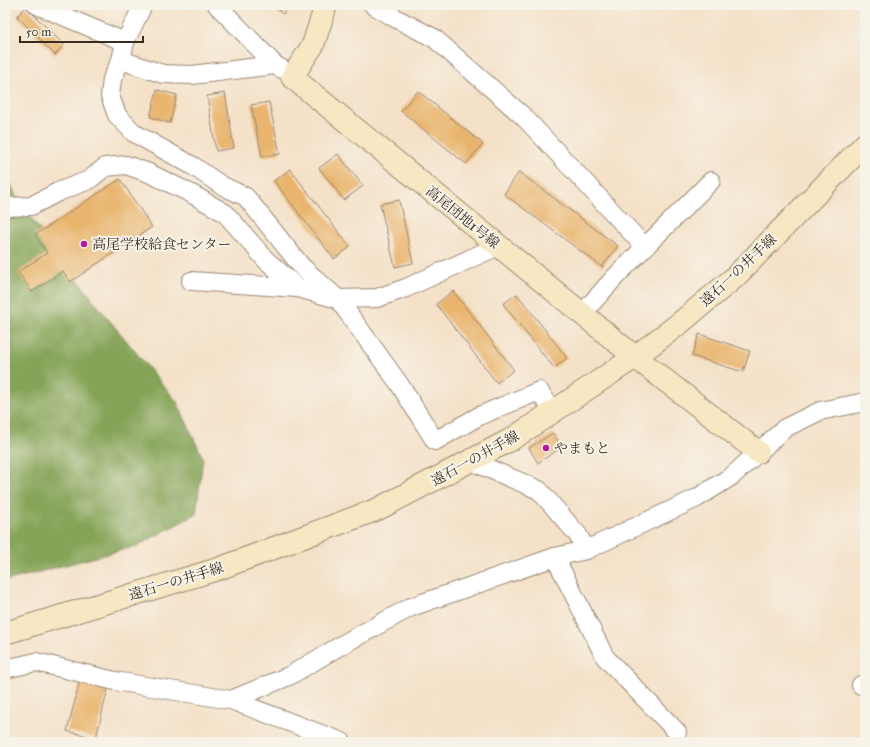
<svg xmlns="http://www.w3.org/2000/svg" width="870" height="747" font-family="'IM FELL Great Primer','Noto Serif JP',serif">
	<rect width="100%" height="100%" fill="#f7f3e8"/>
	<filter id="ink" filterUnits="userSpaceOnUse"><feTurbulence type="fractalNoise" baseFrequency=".025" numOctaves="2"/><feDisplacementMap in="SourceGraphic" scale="8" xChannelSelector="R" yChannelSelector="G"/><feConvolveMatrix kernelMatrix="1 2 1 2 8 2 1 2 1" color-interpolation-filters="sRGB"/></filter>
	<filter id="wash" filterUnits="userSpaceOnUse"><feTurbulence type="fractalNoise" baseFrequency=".012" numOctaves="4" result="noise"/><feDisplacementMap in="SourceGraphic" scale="16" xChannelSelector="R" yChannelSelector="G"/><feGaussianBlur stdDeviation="0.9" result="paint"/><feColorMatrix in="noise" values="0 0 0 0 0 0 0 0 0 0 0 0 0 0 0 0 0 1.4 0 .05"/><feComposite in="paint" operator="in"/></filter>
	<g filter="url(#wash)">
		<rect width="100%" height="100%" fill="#f4e1c8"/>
		<!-- forest -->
		<path fill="#86a458" stroke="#60673b" d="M5,170L18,201L96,304L177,402L203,458L196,514L137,546L5,581Z"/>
		<g id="blocks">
			<!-- building -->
			<g fill="#e9b56e">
				<path d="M271,5H289L283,14Z"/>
				<path d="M26,7L64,45L55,55L17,16Z"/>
				<path d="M157,90L177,95L170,123L150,117Z"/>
				<path d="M418,91L483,144L466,164L401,111Z"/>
				<path d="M225,93L234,148L216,151L207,96Z"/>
				<path d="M269,102L280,154L262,157L251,105Z"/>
				<path d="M338,154L363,186L344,200L319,168Z"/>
				<path d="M290,169L350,247L334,259L274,181Z"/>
				<path d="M519,172L618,246L602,267L504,194Z"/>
				<path d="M120,179L152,227L70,282L63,271L32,292L18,272L47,253L35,235Z"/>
				<path d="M399,200L413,263L395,267L380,204Z"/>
				<path d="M453,291L514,370L497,383L436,304Z"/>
				<path d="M517,294L567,358L554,368L503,304Z"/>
				<path d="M699,334L750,351L743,372L692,356Z"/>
				<path d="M553,433L562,447L538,463L529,448Z"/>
				<path d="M80,681L108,688L96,738L67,731Z"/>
			</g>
		</g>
	</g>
	<g filter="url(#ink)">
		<use href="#blocks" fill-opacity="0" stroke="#988673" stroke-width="1"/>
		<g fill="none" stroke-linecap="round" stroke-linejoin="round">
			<defs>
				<g id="street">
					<path d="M37,5L125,42"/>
					<path d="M143,5L125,42L121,60L112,79L110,96L117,115L134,133L193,166L221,185L246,197L302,267L338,299L400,385L435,441L479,416L539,391L553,411"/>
					<path d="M217,5L275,65L282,69"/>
					<path d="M373,5L395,18L434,38L524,117L645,247L615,277L582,314"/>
					<path d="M121,60L163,74L192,75L275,65"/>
					<path d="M5,207L31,206L58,192L89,180L105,167L126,165L149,173L190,193L225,213L266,260L298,288L338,299L377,298L406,288L498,246"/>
					<path d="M645,247L711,181"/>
					<path d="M191,281L298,288"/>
					<path d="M471,461L539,490L578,535L586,550"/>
					<path d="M555,557L605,657L677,732"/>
					<path d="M5,669L36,662L115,681L231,700L342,742"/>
					<path d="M861,685L865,687"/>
					<path d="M231,700L289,676L345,643L411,607L555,557L586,550L697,498L732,476L785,428L820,411L865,402"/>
				</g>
				<g id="secondary">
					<path d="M326,5L313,45L292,77L635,357L758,452"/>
					<path d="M5,633L218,569L378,509L512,439L635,357L680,323L735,277L865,144"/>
				</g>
			</defs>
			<!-- street casing -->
			<use href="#street" stroke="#988673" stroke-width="20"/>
			<!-- secondary casing -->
			<use href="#secondary" stroke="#988673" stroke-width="24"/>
			<!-- street -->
			<use href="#street" stroke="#fff" stroke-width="18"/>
			<!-- secondary -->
			<use href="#secondary" stroke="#f7e8c3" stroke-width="22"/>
		</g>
	</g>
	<!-- markers -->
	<g fill="#b5179e" stroke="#f7f3e8" stroke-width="1.5">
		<circle cx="84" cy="244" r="4"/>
		<circle cx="546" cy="448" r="4"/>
	</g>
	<g text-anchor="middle" stroke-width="4" stroke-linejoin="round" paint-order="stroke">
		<!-- street labels -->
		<g font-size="14" fill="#3b2a1e" stroke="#f7f3e8">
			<text transform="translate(463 217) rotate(39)" y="5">高尾団地1号線</text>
			<text transform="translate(738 270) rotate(-43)" y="5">遠石一の井手線</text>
			<text transform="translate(475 458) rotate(-29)" y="5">遠石一の井手線</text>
			<text transform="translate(176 581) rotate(-17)" y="5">遠石一の井手線</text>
		</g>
		<!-- poi labels -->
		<g font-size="14" fill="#3b2a1e" stroke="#f7f3e8" text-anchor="start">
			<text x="92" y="249">高尾学校給食センター</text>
			<text x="554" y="453">やまもと</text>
		</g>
	</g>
	<!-- margin -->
	<rect width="870" height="747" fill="none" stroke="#f7f3e8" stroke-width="20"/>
	<!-- scale -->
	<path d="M20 36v6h123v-6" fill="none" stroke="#3b2a1e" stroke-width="2"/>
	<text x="26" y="36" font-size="12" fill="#3b2a1e" stroke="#f7f3e8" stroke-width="3" paint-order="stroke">50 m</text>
</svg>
